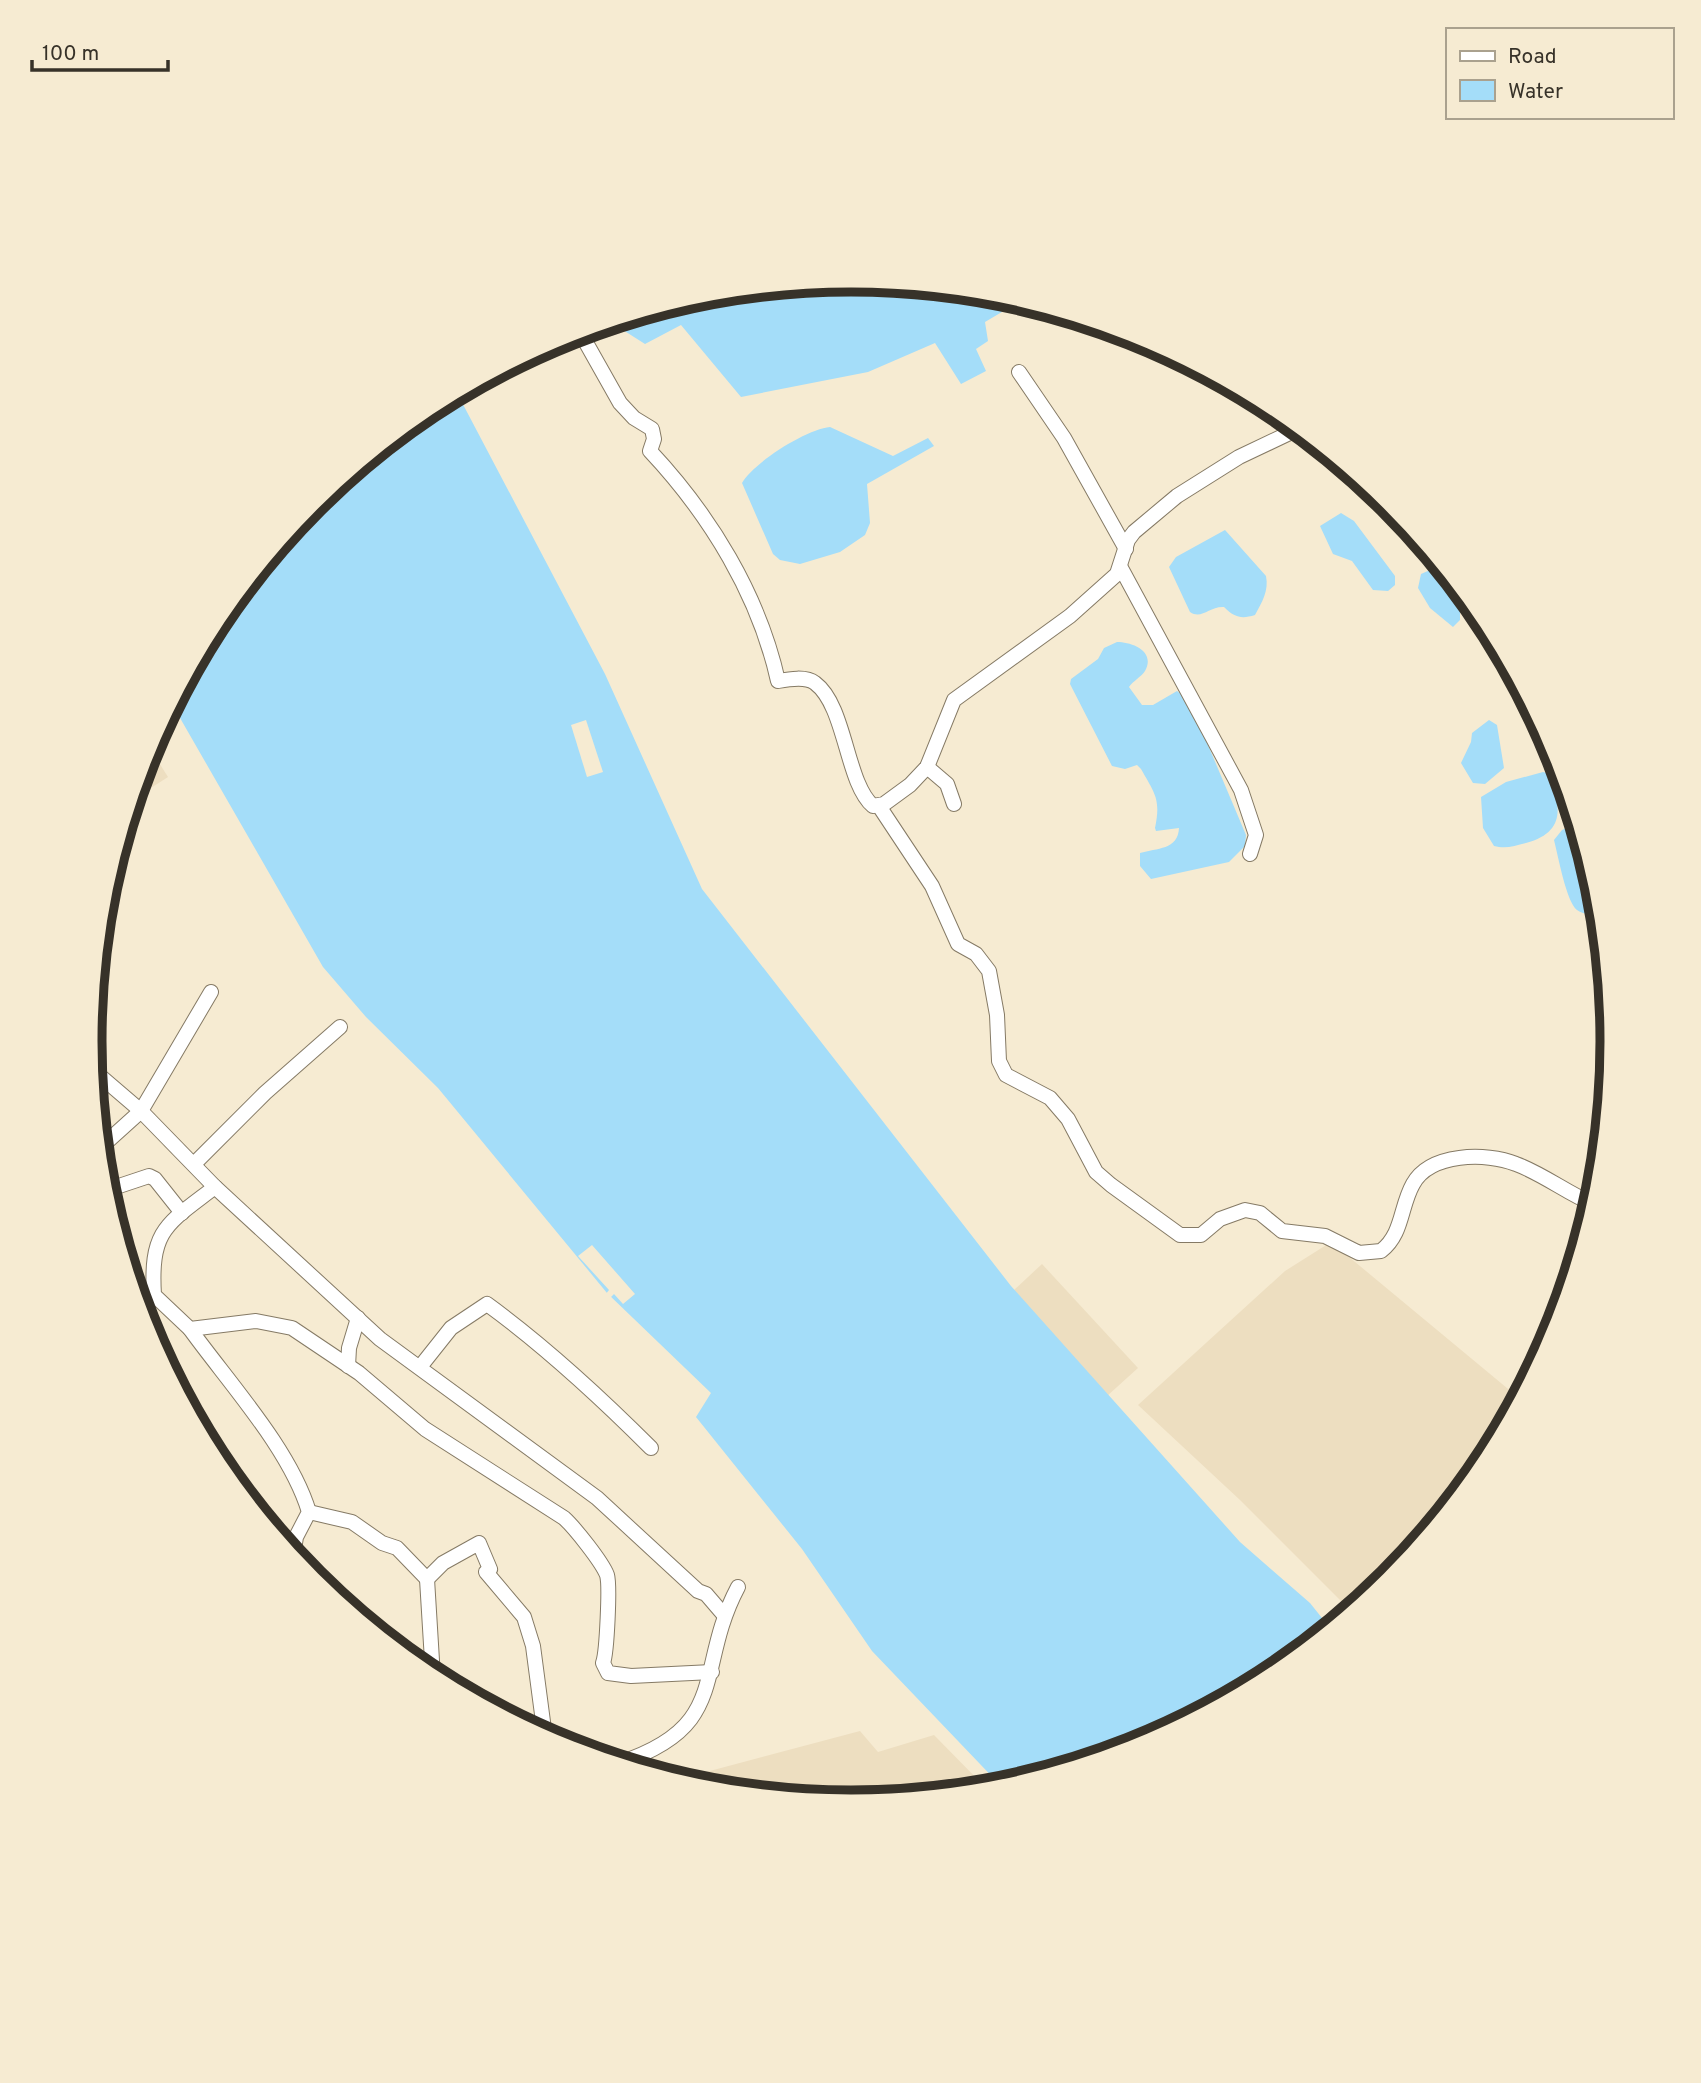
<svg xmlns="http://www.w3.org/2000/svg" width="1701" height="2083" font-family="Overpass,sans-serif">
	<rect width="100%" height="100%" fill="#f6ebd2"/>
	<!-- built -->
	<g fill="#eddec0">
		<path d="M149,747L168,777L132,800L147,750Z"/>
		<path d="M1331,1242L1519,1398L1483,1465L1389,1580L1351,1611L1240,1500L1138,1405L1285,1271Z"/>
		<path d="M1042,1264L1138,1368L1096,1406L1000,1303Z"/>
		<path d="M860,1731L878,1752L934,1735L987,1789L850,1803L702,1788L676,1780Z"/>
	</g>
	<!-- water -->
	<g fill="#a4ddf9">
		<path d="M851,280L999,295L1019,302L985,322L988,341L976,349L986,371L961,384L935,343L868,372L741,397L681,325L645,344L623,330L622,319L702,295Z"/>
		<path d="M457,393L605,674L702,889L1011,1286L1240,1542L1310,1603L1330,1628L1273,1675L1141,1745L1002,1787L872,1651L802,1549L696,1417L711,1393L607,1293L438,1088L366,1017L323,967L172,704L218,618L313,503L428,408Z"/>
		<path d="M830,427L893,456L928,438L934,446L867,484L870,523L865,535L840,552L800,564L780,560L773,554L742,483C754,462 807,429 830,427Z"/>
		<path d="M1341,513L1354,521L1395,576V585L1388,591L1373,590L1352,561L1333,554L1320,526Z"/>
		<path d="M1225,530L1266,576C1269,591 1262,602 1255,615C1242,619 1235,618 1224,607C1209,606 1202,620 1190,612L1169,567L1176,557Z"/>
		<path d="M1430,570L1444,574L1460,608V620L1453,627L1430,608L1418,588L1421,574Z"/>
		<path d="M1117,642C1132,642 1156,651 1145,671C1141,677 1133,681 1129,687L1142,705H1153L1177,691L1189,700L1246,835L1245,846L1229,862L1151,879L1140,866V853C1157,848 1178,850 1179,828L1156,831L1155,828C1161,799 1155,794 1141,769L1137,765L1125,769L1112,766L1070,684L1071,679L1098,659L1104,648Z"/>
		<path d="M1489,720L1497,725L1504,768L1485,784L1473,783L1461,763L1471,742L1472,733Z"/>
		<path d="M1543,772L1547,773C1562,806 1566,832 1526,843C1514,846 1506,849 1494,846L1483,828L1481,797L1506,782Z"/>
		<path d="M1576,824L1597,893L1599,913C1592,914 1583,915 1577,910C1566,901 1558,855 1554,840L1562,830Z"/>
	</g>
	<!-- pier -->
	<g fill="#f6ebd2">
		<path d="M586,720L603,772L587,777L571,725Z"/>
		<path d="M592,1245L635,1294L623,1304L614,1294L609,1299L605,1295L609,1290L578,1256Z"/>
	</g>
	<g fill="none" stroke-linecap="round" stroke-linejoin="round">
		<defs>
			<g id="minor">
				<path d="M580,332L620,403L634,418L652,429L654,439L650,451C710,515 759,595 778,681C789,679 806,676 815,683C846,706 846,783 873,806L884,804L910,785L927,767L954,700L1070,616L1117,574L1128,540L1134,532L1177,496L1239,457L1298,429"/>
				<path d="M1019,372L1064,438L1126,549"/>
				<path d="M1121,568L1241,790L1256,835L1250,854"/>
				<path d="M927,767L947,784L954,804"/>
				<path d="M879,806L932,886L958,944L976,954L989,971L997,1015L999,1061L1006,1075L1050,1098L1068,1119L1096,1172L1111,1185L1180,1235H1201L1220,1219L1245,1210L1260,1213L1282,1231L1325,1236L1359,1253L1381,1251C1403,1234 1400,1207 1413,1184C1430,1153 1486,1152 1516,1164C1543,1174 1567,1193 1593,1204"/>
				<path d="M92,1069L141,1111L215,1187L380,1339L597,1498L698,1591L706,1594L724,1615"/>
				<path d="M100,1148L141,1111L211,992"/>
				<path d="M194,1164L265,1093L340,1027"/>
				<path d="M215,1187C167,1224 150,1229 154,1295L190,1329L256,1321L292,1328L359,1373L425,1429L564,1518C575,1528 602,1562 607,1575C610,1585 607,1652 603,1663L608,1673L631,1676L712,1672"/>
				<path d="M104,1191L149,1176L155,1179L182,1213"/>
				<path d="M136,1296L154,1295"/>
				<path d="M190,1329C229,1383 290,1449 309,1512L296,1537L293,1556"/>
				<path d="M348,1366L349,1348L358,1318"/>
				<path d="M420,1367L451,1328L487,1304C546,1347 600,1397 651,1448"/>
				<path d="M309,1512L352,1522L382,1543L397,1548L427,1579L443,1563L479,1543L490,1569L486,1572L524,1617L533,1646L545,1737"/>
				<path d="M427,1579L433,1677"/>
				<path d="M619,1763C732,1726 694,1670 738,1587"/>
			</g>
		</defs>
		<!-- minor casing -->
		<use href="#minor" stroke="#857a65" stroke-width="16"/>
		<!-- minor -->
		<use href="#minor" stroke="#fff" stroke-width="14"/>
	</g>
	<!-- crop -->
	<path d="M0 0H1701V2083H0ZM102 1041a749 749 0 1 1 1498 0a749 749 0 1 1-1498 0Z" fill="#f6ebd2" fill-rule="evenodd"/>
	<path fill="none" stroke="#373229" stroke-width="9" d="M102 1041a749 749 0 1 1 1498 0a749 749 0 1 1-1498 0Z"/>
	<!-- legend -->
	<rect x="1446" y="28" width="228" height="91" fill="#f6ebd2" stroke="#aaa18e" stroke-width="2"/>
	<rect x="1460" y="51" width="35" height="10" fill="#ffffff" stroke="#aaa18e" stroke-width="2"/>
	<text x="1508" y="63" font-size="21" fill="#373229">Road</text>
	<rect x="1460" y="80" width="35" height="21" fill="#a4ddf9" stroke="#aaa18e" stroke-width="2"/>
	<text x="1508" y="98" font-size="21" fill="#373229">Water</text>
	<!-- scale -->
	<path d="M32 60v10h136v-10" fill="none" stroke="#373229" stroke-width="3.5"/>
	<text x="42" y="60" font-size="21" fill="#373229" stroke="#f6ebd2" stroke-width="5" paint-order="stroke">100 m</text>
</svg>
